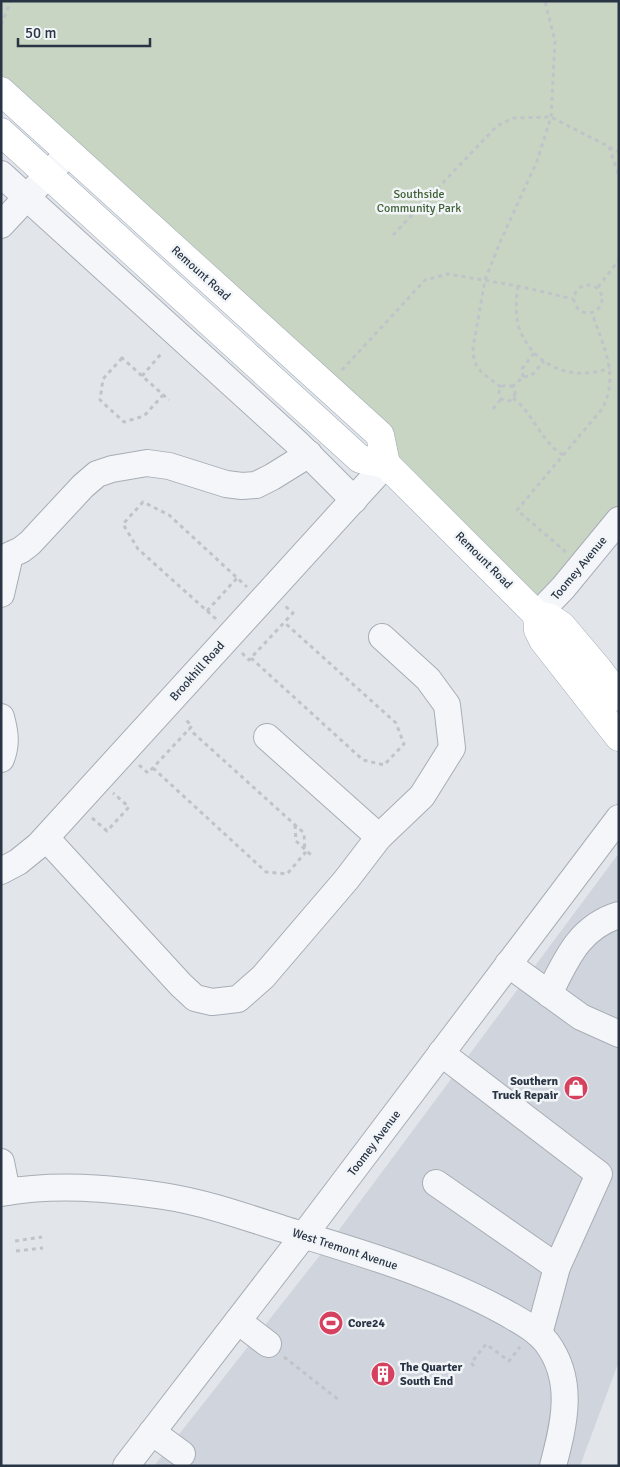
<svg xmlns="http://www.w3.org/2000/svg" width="620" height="1467" font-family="Signika,sans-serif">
	<rect width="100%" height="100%" fill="#e2e6eb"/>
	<!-- built -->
	<path fill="#d0d5dd" d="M619,853V1361L580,1466H154L321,1254Z"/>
	<!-- green -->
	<path fill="#c8d5c2" d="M1,1H619V520L537,615L408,484L380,435L1,91Z"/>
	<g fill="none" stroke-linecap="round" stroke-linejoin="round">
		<defs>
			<g id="minor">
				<path d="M1,174L296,442L354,500"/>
				<path d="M1,225L68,153"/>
				<path d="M1,594L10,555L21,550L30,543L83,486L97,474L112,469L147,463L169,466L226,484L242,486L256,485L272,477L309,454"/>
				<path d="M537,615L563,588L619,520"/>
				<path d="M1,717C5,732 7,744 1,759"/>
				<path d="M267,737L379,837"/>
				<path d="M46,838L181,985L195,998L212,1002L238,999L263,977L346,880L379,837L422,796L452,748L447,705L428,679L382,637"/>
				<path d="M1,871L18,862L39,845L386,464"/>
				<path d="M508,964L581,1017L619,1034"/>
				<path d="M549,994C566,960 579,927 619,915"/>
				<path d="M441,1053L599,1174L557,1267L539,1334"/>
				<path d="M1,1162L7,1192"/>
				<path d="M436,1183L557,1267"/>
				<path d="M1,1193C55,1183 109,1188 163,1196C203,1202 243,1216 283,1229C359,1252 438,1275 508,1314C522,1322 537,1330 547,1343C575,1381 564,1424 553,1466"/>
				<path d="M238,1321L268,1344"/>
				<path d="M152,1432L182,1454"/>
				<path d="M126,1466L304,1235L619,818"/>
			</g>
			<g id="major">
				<path d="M1,91L380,435L386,464"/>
				<path d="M1,132L360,459L386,464L537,615L550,618L562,626L599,670L619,697"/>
				<path d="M537,615L538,630L543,640L619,737"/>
			</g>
		</defs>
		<!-- minor casing -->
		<use href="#minor" stroke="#a7adb6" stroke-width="28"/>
		<!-- major casing -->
		<use href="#major" stroke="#a0abb7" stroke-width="29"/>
		<!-- path -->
		<g stroke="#c0c4ca" stroke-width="3" stroke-dasharray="4 4" stroke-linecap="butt">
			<path d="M1,25L11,1"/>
			<path d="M609,147L619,176"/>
			<path d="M393,235L497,126L513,118L551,117L619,152"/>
			<circle cx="588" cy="299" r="14"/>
			<path d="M518,286C516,299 515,314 519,328C534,367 572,382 610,368"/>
			<path d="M598,287L619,260"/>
			<path d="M121,357L169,400"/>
			<path d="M122,358L103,379L100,400L124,422L144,416L163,395"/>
			<path d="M342,370L425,280L448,274L518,286L573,299"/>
			<path d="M142,376L161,354"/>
			<path d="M523,377L522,369L534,353"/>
			<circle cx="507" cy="393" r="8"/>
			<path d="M501,387C485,374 473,371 473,348L485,280L501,240L537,161L551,117L555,41L545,1"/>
			<path d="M512,387L523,377L531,376L544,361"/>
			<path d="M513,398C534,414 541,442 563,455"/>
			<path d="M493,409L501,399"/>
			<path d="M566,552L517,510L602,409C620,375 603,346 592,313"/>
			<path d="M207,611L237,578"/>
			<path d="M216,619L138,549L123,524L143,502L169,515L247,587"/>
			<path d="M242,653L249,660L293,613L285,606"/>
			<path d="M251,658L363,760L384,765L404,744L396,723L285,623"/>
			<path d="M139,765L148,773L192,726L184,718"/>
			<path d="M153,768L266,872L287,874L305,853L304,833L189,729"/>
			<path d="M92,818L107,831L129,807L113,793"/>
			<path d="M295,825L296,841"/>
			<path d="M15,1241L42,1237"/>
			<path d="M16,1251L43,1248"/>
			<path d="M284,1357L340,1401"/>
			<path d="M474,1366L471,1363L486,1344L509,1361L520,1347"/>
		</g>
		<!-- minor -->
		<use href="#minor" stroke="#f5f6f9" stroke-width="26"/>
		<!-- major -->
		<use href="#major" stroke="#fff" stroke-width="28"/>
		<!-- path-bridge -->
		<path stroke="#c0c4ca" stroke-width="3" stroke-dasharray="4 4" stroke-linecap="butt" d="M296,841L311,855"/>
	</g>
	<!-- icons -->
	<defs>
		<symbol id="shop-disc" viewBox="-11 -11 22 22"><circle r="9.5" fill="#d5415e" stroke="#f2f5f8"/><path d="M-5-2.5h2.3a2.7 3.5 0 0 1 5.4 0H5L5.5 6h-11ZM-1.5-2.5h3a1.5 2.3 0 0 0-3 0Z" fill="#fff"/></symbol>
		<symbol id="stadium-disc" viewBox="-11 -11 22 22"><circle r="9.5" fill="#d5415e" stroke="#f2f5f8"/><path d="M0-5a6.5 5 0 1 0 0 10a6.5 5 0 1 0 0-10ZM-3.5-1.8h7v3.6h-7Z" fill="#fff"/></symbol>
		<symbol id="building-disc" viewBox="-11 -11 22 22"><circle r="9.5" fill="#d5415e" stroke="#f2f5f8"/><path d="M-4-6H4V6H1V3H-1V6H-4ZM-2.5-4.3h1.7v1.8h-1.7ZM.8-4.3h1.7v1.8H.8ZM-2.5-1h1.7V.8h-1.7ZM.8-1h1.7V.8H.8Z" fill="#fff"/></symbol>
	</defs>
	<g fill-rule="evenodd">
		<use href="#shop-disc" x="562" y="1074" width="28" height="28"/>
		<use href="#stadium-disc" x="317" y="1309" width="28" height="28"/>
		<use href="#building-disc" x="369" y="1360" width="28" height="28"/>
	</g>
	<g text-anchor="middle" stroke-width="5" stroke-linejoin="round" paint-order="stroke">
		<!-- park labels -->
		<g font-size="12" fill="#3f6035" stroke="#f2f5f8">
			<text x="419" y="198">Southside<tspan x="419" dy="14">Community Park</tspan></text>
		</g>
		<!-- street labels -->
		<g font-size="12" fill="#293444" stroke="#f2f5f8">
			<text transform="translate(201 273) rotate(42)" y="4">Remount Road</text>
			<text transform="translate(484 560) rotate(45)" y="4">Remount Road</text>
			<text transform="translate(579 568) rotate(-50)" y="4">Toomey Avenue</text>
			<text transform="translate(197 671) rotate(-48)" y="4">Brookhill Road</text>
			<text transform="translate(374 1143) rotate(-53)" y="4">Toomey Avenue</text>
			<text transform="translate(345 1249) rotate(18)" y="4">West Tremont Avenue</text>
		</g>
		<!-- poi labels -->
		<g font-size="12" font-weight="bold" fill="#293444" stroke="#f2f5f8" text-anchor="start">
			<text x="558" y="1085" text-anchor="end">Southern<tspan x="558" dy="14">Truck Repair</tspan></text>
			<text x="348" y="1327">Core24</text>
			<text x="400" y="1371">The Quarter<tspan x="400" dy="14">South End</tspan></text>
		</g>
	</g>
	<!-- border -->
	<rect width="620" height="1467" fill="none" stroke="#293444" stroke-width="5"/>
	<!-- scale -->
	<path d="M18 38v8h132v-8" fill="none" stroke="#293444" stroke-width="2.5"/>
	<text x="25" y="38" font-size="15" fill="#293444" stroke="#f2f5f8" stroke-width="4" paint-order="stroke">50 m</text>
</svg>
